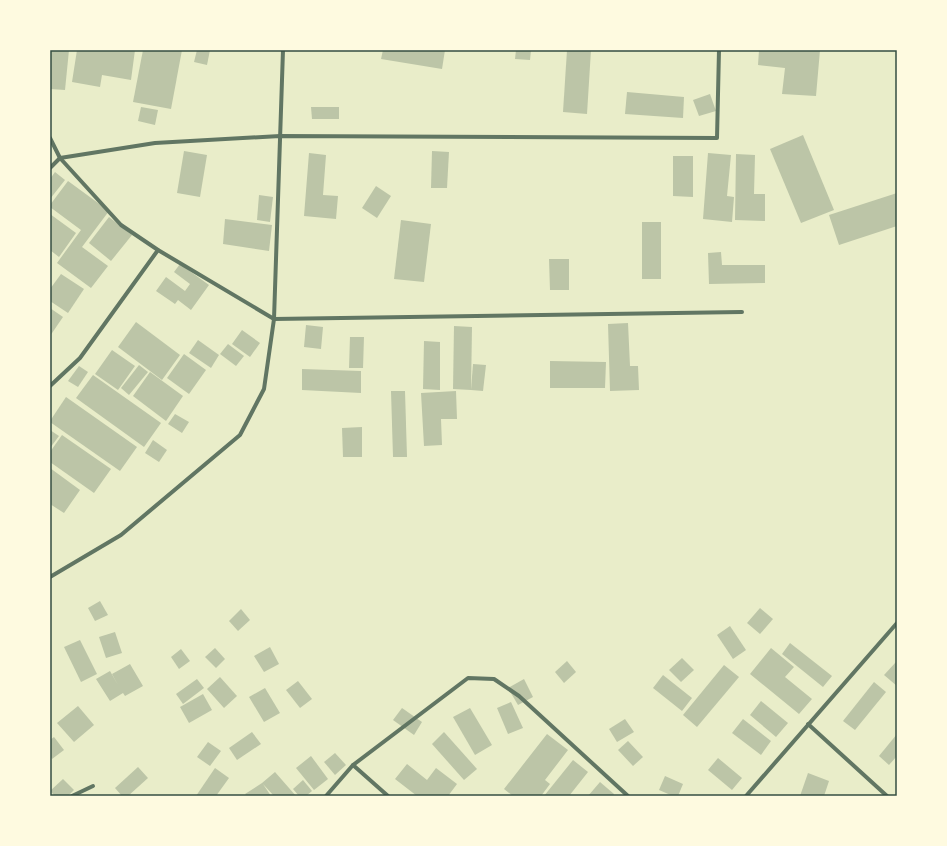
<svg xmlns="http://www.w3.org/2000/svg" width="947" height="846" font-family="Rubik,sans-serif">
	<rect width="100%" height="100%" fill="#e9edc9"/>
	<!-- building -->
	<g fill="#bcc5a7">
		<path d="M50,50H69L65,90L50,89Z"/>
		<path d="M77,50H135L131,80L102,75L100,87L72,82Z"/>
		<path d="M143,50H182L171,109L133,102Z"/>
		<path d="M197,50H210L207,65L194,62Z"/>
		<path d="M383,50H445L442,69L381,59Z"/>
		<path d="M516,50H531L530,60L515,59Z"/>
		<path d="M567,50H591L587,114L563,112Z"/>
		<path d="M759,50H820L816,96L782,94L785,68L758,65Z"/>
		<path d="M627,92L684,97L683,118L625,114Z"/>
		<path d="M710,94L716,111L699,116L693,100Z"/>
		<path d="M141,107L158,110L155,125L138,121Z"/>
		<path d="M311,107H339V119H312Z"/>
		<path d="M803,135L834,210L801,223L770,149Z"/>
		<path d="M184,151L207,155L200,197L177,193Z"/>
		<path d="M432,151L449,152L447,188H431Z"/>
		<path d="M309,153L326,155L323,195L338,196L336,219L304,216Z"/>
		<path d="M708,153L731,155L727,196L734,197L732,222L703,219Z"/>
		<path d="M736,154L755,155L754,194H765V221L735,220Z"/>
		<path d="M673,156H693V197L673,196Z"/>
		<path d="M55,172L65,180L50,199V179Z"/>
		<path d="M68,181L109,211L82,247L108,266L91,288L57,263L81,230L50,207V205Z"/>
		<path d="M376,186L391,196L377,218L362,208Z"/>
		<path d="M897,193V226L839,245L829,215Z"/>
		<path d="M259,195L273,197L270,222L257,220Z"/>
		<path d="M50,214L76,233L59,257L50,250Z"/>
		<path d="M109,217L132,235L111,261L89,243Z"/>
		<path d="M225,219L272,225L269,251L223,244Z"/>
		<path d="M401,220L431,224L424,282L394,279Z"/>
		<rect x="642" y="222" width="19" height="57"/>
		<path d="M721,252L722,265H765V283L709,284L708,253Z"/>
		<path d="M549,259H569V290H550Z"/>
		<path d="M180,264L209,285L191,310L178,300L175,304L156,291L166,277L185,291L190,284L174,272Z"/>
		<path d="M61,274L84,289L68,313L50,301V289Z"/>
		<path d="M50,308L63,317L50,336Z"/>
		<path d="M136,322L180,355L162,380L118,347Z"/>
		<path d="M628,323L630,366H638L639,390L610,391L608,324Z"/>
		<path d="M306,325L323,327L321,349L304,347Z"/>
		<path d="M454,326L472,327L471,390L453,389Z"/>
		<path d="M242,330L260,343L250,357L232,344Z"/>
		<path d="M350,337H364L363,368H349Z"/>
		<path d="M198,340L219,355L211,368L189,353Z"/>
		<path d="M424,341L440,342V390L423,389Z"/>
		<path d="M228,344L244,356L236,366L220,354Z"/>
		<path d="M112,350L135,366L118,390L95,374Z"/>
		<path d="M184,354L206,370L189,394L167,378Z"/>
		<path d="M550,361L606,362L605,388H550Z"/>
		<path d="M473,364L486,365L483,391L471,390Z"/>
		<path d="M139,365L148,372L129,395L121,388Z"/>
		<path d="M79,366L88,372L78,387L68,381Z"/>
		<path d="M302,369L361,371V393L302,390Z"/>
		<path d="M150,372L183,396L166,421L133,396Z"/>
		<path d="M93,375L161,423L144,447L76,398Z"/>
		<path d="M391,391H405L407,457H393Z"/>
		<path d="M456,391L457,419H441L442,445L424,446L421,393Z"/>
		<path d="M66,397L137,447L120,471L50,422V421Z"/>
		<path d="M175,414L189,422L182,433L168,424Z"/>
		<path d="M362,427V457H343L342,428Z"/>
		<path d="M50,430L59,436L50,448Z"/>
		<path d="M62,435L111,469L94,493L50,462V452Z"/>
		<path d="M153,440L167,450L159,462L145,453Z"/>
		<path d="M50,468L80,490L64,513L50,504Z"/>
		<path d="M100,601L108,615L95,621L88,608Z"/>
		<path d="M760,608L773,619L760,634L747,623Z"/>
		<path d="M241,609L250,620L238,631L229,621Z"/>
		<path d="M730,626L746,650L733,659L717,635Z"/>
		<path d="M115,632L122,653L106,658L99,637Z"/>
		<path d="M80,640L97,674L81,682L64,647Z"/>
		<path d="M790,643L832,676L823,687L782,654Z"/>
		<path d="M270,647L279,664L264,672L254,656Z"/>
		<path d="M215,648L225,659L216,668L205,657Z"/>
		<path d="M771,648L794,667L785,677L812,699L799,714L750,674Z"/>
		<path d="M181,649L190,661L179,669L171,657Z"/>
		<path d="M682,658L694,670L681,682L669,670Z"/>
		<path d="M567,661L576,672L564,683L555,672Z"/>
		<path d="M896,662L897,663V686L884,675Z"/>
		<path d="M130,664L143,686L125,696L123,693L110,701L96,679L110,671L118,685L112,674Z"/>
		<path d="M724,665L739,677L697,727L683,715Z"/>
		<path d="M663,675L692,698L682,711L653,688Z"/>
		<path d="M220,677L237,696L224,708L207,689Z"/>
		<path d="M197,679L204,688L183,704L176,694Z"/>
		<path d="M524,679L533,697L518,705L508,688Z"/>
		<path d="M298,681L312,699L300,708L286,690Z"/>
		<path d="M874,682L886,692L855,730L843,721Z"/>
		<path d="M265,688L280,713L264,722L249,697Z"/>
		<path d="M203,694L212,710L189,723L180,707Z"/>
		<path d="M761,701L788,723L776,737L750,715Z"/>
		<path d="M511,702L523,728L508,734L497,708Z"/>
		<path d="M78,706L94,725L74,742L57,723Z"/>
		<path d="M402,708L422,722L414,735L393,720Z"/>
		<path d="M470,708L492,745L475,755L453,717Z"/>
		<path d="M625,719L634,732L617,742L609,729Z"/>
		<path d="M743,719L771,741L761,755L732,733Z"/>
		<path d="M252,732L261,744L237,760L229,748Z"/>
		<path d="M444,732L477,769L464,780L432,744Z"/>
		<path d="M547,734L568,750L545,780L550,784L541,796H513L504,789Z"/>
		<path d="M897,734V756L889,765L879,756Z"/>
		<path d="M54,737L64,750L52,759L50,755V740Z"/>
		<path d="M628,741L643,757L633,766L618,750Z"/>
		<path d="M208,742L221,751L210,766L197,757Z"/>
		<path d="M335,753L346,765L335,775L324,762Z"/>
		<path d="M311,756L328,779L314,790L296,768Z"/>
		<path d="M718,758L742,778L732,790L708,770Z"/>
		<path d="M573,760L588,772L569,796H544Z"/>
		<path d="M407,764L427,780L436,768L457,784L448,796H417L395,779Z"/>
		<path d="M138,767L148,778L128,796H122L115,788Z"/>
		<path d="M215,768L229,778L216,796H196Z"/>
		<path d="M275,772L296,796H274L263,784L271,796H247L245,794L262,783Z"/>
		<path d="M808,773L829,781L824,796H800Z"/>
		<path d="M665,776L683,784L678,796H673L659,790Z"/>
		<path d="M63,779L74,790L68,796H55L50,791Z"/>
		<path d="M303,780L312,791L306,796H299L293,789Z"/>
		<path d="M600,782L614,794L613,796H588Z"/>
	</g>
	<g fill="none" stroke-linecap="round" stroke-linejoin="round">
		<!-- minor -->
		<g stroke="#617663" stroke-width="4">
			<path d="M50,138L60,158L121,225L158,250L274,319L742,312"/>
			<path d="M50,168L60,158L155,143L280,136L717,138L719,50"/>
			<path d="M50,386L80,358L158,250"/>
			<path d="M50,577L121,535L240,435L264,389L274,319L283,50"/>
			<path d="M808,724L887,796"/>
			<path d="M353,765L388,796"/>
			<path d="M72,796L93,786"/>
			<path d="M326,796L353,765L468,678L494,679L519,696L628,796"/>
			<path d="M746,796L897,623"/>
		</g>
	</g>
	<!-- border -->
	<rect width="947" height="846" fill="none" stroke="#fefae0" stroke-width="102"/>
	<rect x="51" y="51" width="845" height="744" fill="none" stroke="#344e41" stroke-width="1.5"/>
</svg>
